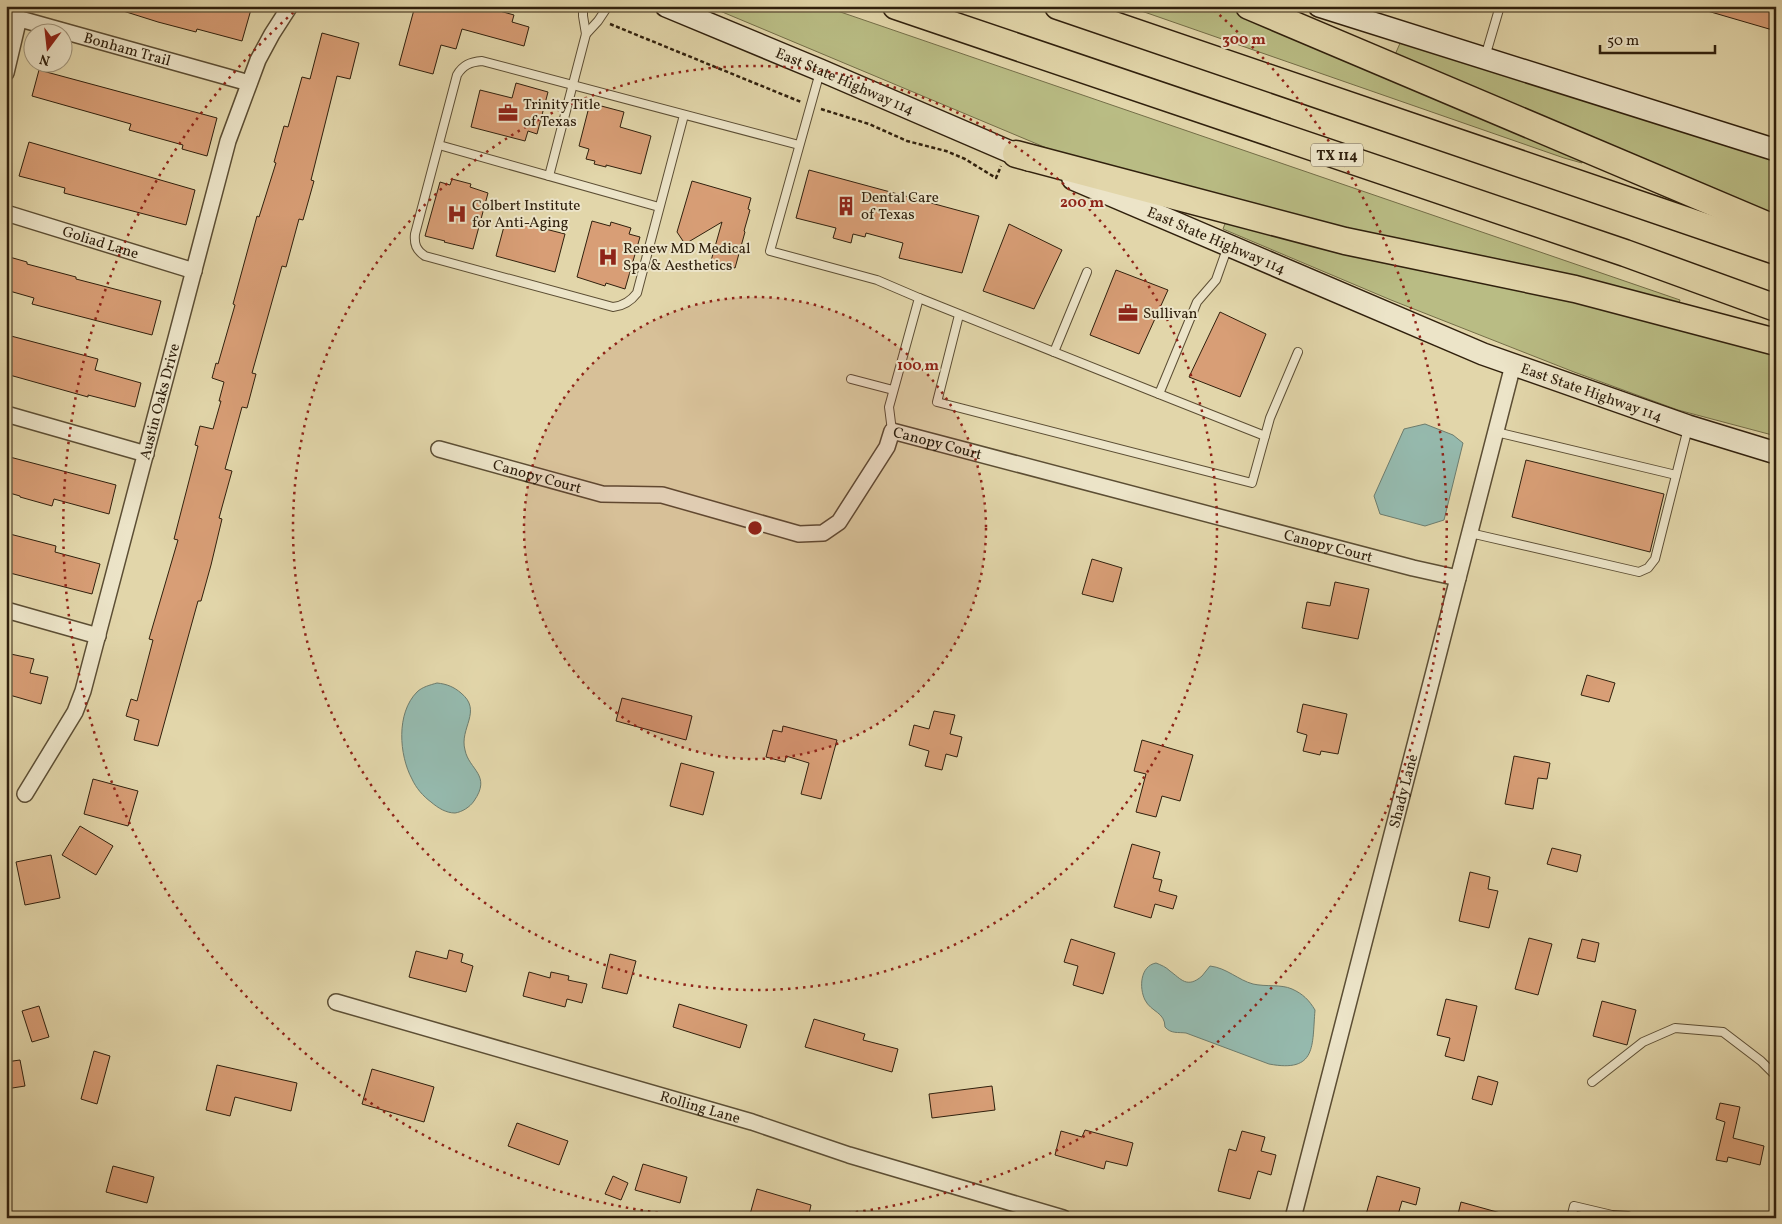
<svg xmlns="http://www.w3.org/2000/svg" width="1782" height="1224" font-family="Vollkorn,serif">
	<rect width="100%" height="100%" fill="#e2d6aa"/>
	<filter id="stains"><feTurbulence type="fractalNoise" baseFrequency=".004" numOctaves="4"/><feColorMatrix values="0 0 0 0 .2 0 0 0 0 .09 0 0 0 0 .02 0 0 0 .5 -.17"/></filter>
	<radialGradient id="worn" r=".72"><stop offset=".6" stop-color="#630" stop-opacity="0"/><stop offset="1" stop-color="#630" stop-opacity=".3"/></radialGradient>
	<!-- green -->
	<g fill="#b9bc84" stroke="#746e48">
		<path d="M708,6H823L1680,300L1678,307L1460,258L1076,158L1049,149Z"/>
		<path d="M1127,6H1237L1585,155L1582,163L1564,158Z"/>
		<path d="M1401,41L1776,161V220L1394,57Z"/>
		<path d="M1226,221L1544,291L1776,349V436L1678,410L1574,372L1391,300L1223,229Z"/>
	</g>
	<!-- water -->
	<g fill="#95b9ad" stroke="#6d7c6d">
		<path d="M1425,424L1453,435L1463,443L1444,520L1425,526L1380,514L1374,496L1404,429Z"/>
		<path d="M437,683C447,684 454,687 461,693C483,711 459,728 465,750C469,770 492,775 474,801C470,807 462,812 455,813C446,813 438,808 431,802C423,796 416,788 412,779C399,755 396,713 417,692C422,687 430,685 437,683Z"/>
		<path d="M1156,963C1161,965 1166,967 1170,971C1181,979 1187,989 1202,976C1205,973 1207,969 1210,966C1227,968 1238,980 1253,984C1266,987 1281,984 1292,989C1303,994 1309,1000 1315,1010C1312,1046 1317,1073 1269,1064L1186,1033C1178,1032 1171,1034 1165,1027C1165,1012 1151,1012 1145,1000C1139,988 1140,966 1156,963Z"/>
	</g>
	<!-- building -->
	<g fill="#d89e76" stroke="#30200d">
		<path d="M121,6H252L242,41L197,29L196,32L158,22L120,10Z"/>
		<path d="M415,6H482L514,15L512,22L529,27L524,46L462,29L456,49L441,45L433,74L399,65Z"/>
		<path d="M1704,6H1776V31L1704,10Z"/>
		<path d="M322,33L359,43L350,79L337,76L311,180L314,181L303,220L299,219L286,267L282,266L252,373L256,374L247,408L242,407L225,469L232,471L219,518L222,519L211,565L201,601H198L158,746L134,740L139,720L126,716L131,699L137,701L153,640L149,639L178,540L174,539L198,446L195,445L200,426L213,429L221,401H219L224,382L212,378L216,363L218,364L235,305L233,304L257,216L259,217L276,163L274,162L284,126L288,127L302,77L310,79Z"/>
		<path d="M39,70L217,118L207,156L182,149L183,145L129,130L131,124L32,96Z"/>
		<path d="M516,83L548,92L537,134L528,131L525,141L471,127L480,90L512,98Z"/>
		<path d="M590,103L624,112L620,127L651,136L641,174L606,165V167L594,164L595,161L586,159L589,149L579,146Z"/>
		<path d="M29,142L195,190L186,225L64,193L65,188L19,176Z"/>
		<path d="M809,170L979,216L962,273L899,258L903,243L866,233L865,237L853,234L851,243L833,238L836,228L796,218Z"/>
		<path d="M452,179L471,184L470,187L488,193L473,249L444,242L445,241L425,236L440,182L450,185Z"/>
		<path d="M692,181L751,198L748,209L750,210L744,231L745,232L735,268L711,261L722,222L685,244L677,232Z"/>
		<path d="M506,219L565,234L555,272L496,256Z"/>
		<path d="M592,221L610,226L611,222L631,228L629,234L640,237L625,289L606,283L605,286L577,277Z"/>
		<path d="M1009,224L1062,250L1034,309L983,291Z"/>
		<path d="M6,256L27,262V264L76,277V279L161,301L152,335L32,304L34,298L6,290Z"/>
		<path d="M1116,270L1168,290L1139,354L1090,335Z"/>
		<path d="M1220,312L1266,334L1240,397L1189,377Z"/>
		<path d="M11,336L98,359L95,370L141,383L135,407L88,395V397L6,374V355Z"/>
		<path d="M6,456L116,485L109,514L54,499L52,506L20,497V496L6,492Z"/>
		<path d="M1526,460L1664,494L1650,552L1512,517Z"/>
		<path d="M6,533L56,546L55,552L100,564L92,594L6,572Z"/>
		<path d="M1092,559L1122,568L1113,602L1082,594Z"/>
		<path d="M1335,582L1369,589L1358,639L1302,628L1307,602L1330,606Z"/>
		<path d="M6,653L34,659L30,673L48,677L41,704L6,694Z"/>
		<path d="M1587,675L1615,683L1609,702L1581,695Z"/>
		<path d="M622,698L692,716L686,740L616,721Z"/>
		<path d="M1303,704L1347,714L1338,754L1321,751L1320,755L1303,751L1307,735L1297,732Z"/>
		<path d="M934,711L955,715L950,734L962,737L957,757L946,754L942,770L925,766L929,751L909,745L914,725L929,729Z"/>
		<path d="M783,726L837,740L821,799L801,794L809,763L786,756L785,762L766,757L773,730L782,732Z"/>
		<path d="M1142,740L1193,755L1180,801L1162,796L1156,817L1136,812L1146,774L1134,771Z"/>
		<path d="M1514,756L1550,763L1547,779L1538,778L1533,809L1505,804Z"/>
		<path d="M681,763L714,772L703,815L670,806Z"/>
		<path d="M93,779L138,791L128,826L84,814Z"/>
		<path d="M80,826L113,846L96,875L62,855Z"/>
		<path d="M1132,844L1160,852L1153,878L1162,880L1159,891L1177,896L1173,909L1155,904L1151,918L1114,907Z"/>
		<path d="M1552,848L1581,855L1577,872L1547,864Z"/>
		<path d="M51,855L60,898L25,905L16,862Z"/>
		<path d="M1470,872L1490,877L1488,889L1498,891L1489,928L1459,921Z"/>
		<path d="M1529,938L1552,944L1538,995L1515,989Z"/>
		<path d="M1071,939L1115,953L1103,994L1073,985L1078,966L1064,962Z"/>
		<path d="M1582,939L1599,943L1595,962L1577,958Z"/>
		<path d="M449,950L463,954L461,962L473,966L466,992L409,977L416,951L447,959Z"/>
		<path d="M610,954L636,961L627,994L602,988Z"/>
		<path d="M529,972L550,978L551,972L569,976L568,980L587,984L582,1003L567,999L565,1007L523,996Z"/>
		<path d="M1446,999L1477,1006L1464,1061L1445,1056L1450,1038L1437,1035Z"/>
		<path d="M1602,1001L1636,1010L1627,1045L1593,1036Z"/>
		<path d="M679,1004L747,1025L740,1048L673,1027Z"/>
		<path d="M39,1006L49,1037L32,1042L22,1011Z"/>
		<path d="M814,1019L865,1034L863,1040L898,1049L892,1072L805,1047Z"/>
		<path d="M94,1051L110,1056L97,1104L81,1099Z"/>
		<path d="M20,1060L25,1086L6,1089V1062Z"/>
		<path d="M217,1065L297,1083L291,1111L235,1097L230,1116L206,1110Z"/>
		<path d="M372,1069L434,1087L424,1122L362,1104Z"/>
		<path d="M1478,1076L1498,1082L1492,1105L1472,1099Z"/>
		<path d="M992,1086L995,1110L932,1118L929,1094Z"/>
		<path d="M1720,1103L1740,1107L1733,1138L1764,1146L1760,1165L1728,1157L1727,1162L1716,1160L1725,1122L1716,1119Z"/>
		<path d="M517,1123L568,1141L559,1165L508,1146Z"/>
		<path d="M1085,1130L1133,1143L1127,1166L1106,1161L1104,1169L1055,1155L1061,1131L1082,1137Z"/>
		<path d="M1242,1131L1265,1137L1261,1151L1276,1155L1271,1175L1258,1171L1250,1199L1218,1191L1229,1149L1236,1151Z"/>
		<path d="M643,1164L687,1177L680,1203L635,1190Z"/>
		<path d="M113,1166L154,1177L147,1203L106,1192Z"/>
		<path d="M613,1176L628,1183L621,1200L605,1194Z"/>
		<path d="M1377,1176L1420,1188L1416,1205L1402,1201L1397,1218H1365Z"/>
		<path d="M757,1189L811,1205L808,1218H749Z"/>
		<path d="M1461,1202L1504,1214L1503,1218H1457Z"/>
	</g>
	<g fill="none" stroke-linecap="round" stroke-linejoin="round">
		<defs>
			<g id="service">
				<path d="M586,34L598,21L608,6"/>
				<path d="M1485,57L1500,6"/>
				<path d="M820,72L770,251L877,280L919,298"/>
				<path d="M684,115L637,293C631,301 623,306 613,307L425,256C416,250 414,244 415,234L457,75C463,65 470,62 482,61L799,145"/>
				<path d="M439,145L659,207"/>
				<path d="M549,176L586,34L583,16V6"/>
				<path d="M959,315L937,402L1252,483L1270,418L1298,352"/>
				<path d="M1054,352L1087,272"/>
				<path d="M851,379L893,390"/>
				<path d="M1159,394L1265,436"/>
				<path d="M892,431L889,407L919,298L1159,394L1197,302L1216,280L1228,246"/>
				<path d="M1496,432L1676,475"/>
				<path d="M1470,533L1639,572L1648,568L1655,559L1688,428"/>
				<path d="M1592,1082L1643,1042L1675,1028L1723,1032L1761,1061L1776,1076"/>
				<path d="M1571,1218L1574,1206L1612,1215L1628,1216"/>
			</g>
			<g id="minor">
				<path id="s1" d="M6,15L249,83"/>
				<path d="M6,73L19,18"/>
				<path id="s2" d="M6,213L194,271"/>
				<path d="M6,414L146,454"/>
				<path id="s3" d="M439,449L602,494L662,495L799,534L823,533L839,522L887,447L892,431L1413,568L1458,578"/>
				<path d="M6,610L98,636"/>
				<path id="s4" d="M25,794L75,712L83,691L228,141L258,60L272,34L290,6"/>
				<path id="s5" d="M336,1002L752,1122L849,1155L1063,1218"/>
				<path id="s6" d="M1293,1218L1513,365"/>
			</g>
			<g id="secondary">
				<path id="s7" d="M666,6L820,70L1029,160"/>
				<path d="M1319,6L1776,150"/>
				<path id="s8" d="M1073,179L1483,354L1688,426L1776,453"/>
			</g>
			<g id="motorway">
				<path d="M896,6L1625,253L1776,308"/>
				<path d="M1058,6L1776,251"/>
				<path d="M1249,6L1776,229"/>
				<path d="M1016,154L1345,241L1575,289L1776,342"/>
			</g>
		</defs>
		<!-- service casing -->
		<use href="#service" stroke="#5c4e34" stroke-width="10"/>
		<!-- minor casing -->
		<use href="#minor" stroke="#5c4e34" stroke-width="18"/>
		<!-- secondary casing -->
		<use href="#secondary" stroke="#30200d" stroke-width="24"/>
		<!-- motorway casing -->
		<use href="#motorway" stroke="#30200d" stroke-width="29"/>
		<!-- path -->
		<g stroke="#30200d" stroke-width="2.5" stroke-dasharray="4 2.5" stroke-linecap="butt">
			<path d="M566,6L572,9"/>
			<path d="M610,24L801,102"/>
			<path d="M821,109L869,124L907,141L946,151L965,159L996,178L1001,166"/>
		</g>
		<!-- service -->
		<use href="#service" stroke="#ece4c8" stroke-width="8"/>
		<!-- minor -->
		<use href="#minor" stroke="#ece4c8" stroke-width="15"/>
		<!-- secondary -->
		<use href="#secondary" stroke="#ece4c8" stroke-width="21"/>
		<!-- motorway -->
		<use href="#motorway" stroke="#e2d6aa" stroke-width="26"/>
	</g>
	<!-- distance rings -->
	<circle cx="755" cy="528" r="231" fill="#8f2418" fill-opacity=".12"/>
	<g fill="none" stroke="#8f2418" stroke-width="2.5" stroke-dasharray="2.5 5">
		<circle cx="755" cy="528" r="231"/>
		<circle cx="755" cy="528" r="462"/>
		<path d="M695 1217A692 692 0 0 1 296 10M1214 10A692 692 0 0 1 815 1217"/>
	</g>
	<!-- icons -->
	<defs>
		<symbol id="office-bare" viewBox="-9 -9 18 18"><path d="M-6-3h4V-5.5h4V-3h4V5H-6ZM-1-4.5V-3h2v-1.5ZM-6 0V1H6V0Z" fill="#8f2418" stroke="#ece4c8" stroke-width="2.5" paint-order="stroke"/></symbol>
		<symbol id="building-bare" viewBox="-9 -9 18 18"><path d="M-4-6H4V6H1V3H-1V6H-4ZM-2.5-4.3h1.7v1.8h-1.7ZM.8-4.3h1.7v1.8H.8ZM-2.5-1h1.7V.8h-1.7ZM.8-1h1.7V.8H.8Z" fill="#8f2418" stroke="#ece4c8" stroke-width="2.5" paint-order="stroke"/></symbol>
		<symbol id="hospital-bare" viewBox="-9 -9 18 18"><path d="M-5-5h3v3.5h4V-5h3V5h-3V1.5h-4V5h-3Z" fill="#8f2418" stroke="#ece4c8" stroke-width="2.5" paint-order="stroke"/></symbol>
	</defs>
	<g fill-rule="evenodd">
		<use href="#office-bare" x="494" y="99" width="28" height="28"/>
		<use href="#building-bare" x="832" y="192" width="28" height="28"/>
		<use href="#hospital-bare" x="443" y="200" width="28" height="28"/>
		<use href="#hospital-bare" x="594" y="243" width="28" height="28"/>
		<use href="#office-bare" x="1114" y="299" width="28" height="28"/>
	</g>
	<g text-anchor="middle" stroke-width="4" stroke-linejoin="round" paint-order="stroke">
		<!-- shield labels -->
		<rect fill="#ece4c8" stroke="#685b45" stroke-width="1" x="1311" y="143.5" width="52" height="23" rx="4"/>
		<g font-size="14" font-weight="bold" fill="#30200d">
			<text x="1337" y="160">TX 114</text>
		</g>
		<!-- street labels -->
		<g font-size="15" fill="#30200d" stroke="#ece4c8">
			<text dy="5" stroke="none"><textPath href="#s1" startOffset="126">Bonham Trail</textPath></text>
			<text dy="5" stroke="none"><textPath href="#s7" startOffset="194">East State Highway 114</textPath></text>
			<text dy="5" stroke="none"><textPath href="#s8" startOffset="156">East State Highway 114</textPath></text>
			<text dy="5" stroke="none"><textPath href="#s2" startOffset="99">Goliad Lane</textPath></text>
			<text dy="5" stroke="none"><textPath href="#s8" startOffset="561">East State Highway 114</textPath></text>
			<text dy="5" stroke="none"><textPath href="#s4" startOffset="418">Austin Oaks Drive</textPath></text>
			<text dy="5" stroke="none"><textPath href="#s3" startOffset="568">Canopy Court</textPath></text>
			<text dy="5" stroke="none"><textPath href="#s3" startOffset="102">Canopy Court</textPath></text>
			<text dy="5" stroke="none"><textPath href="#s3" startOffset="972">Canopy Court</textPath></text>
			<text dy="5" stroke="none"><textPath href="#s6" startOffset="441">Shady Lane</textPath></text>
			<text dy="5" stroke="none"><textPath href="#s5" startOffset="379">Rolling Lane</textPath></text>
		</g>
		<!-- poi labels -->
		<g font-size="15" fill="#30200d" stroke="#ece4c8" text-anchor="start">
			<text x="523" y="109">Trinity Title<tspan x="523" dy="17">of Texas</tspan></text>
			<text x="861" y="202">Dental Care<tspan x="861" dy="17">of Texas</tspan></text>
			<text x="472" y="210">Colbert Institute<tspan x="472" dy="17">for Anti-Aging</tspan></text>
			<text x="623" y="253">Renew MD Medical<tspan x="623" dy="17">Spa &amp; Aesthetics</tspan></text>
			<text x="1143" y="318">Sullivan</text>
		</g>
	</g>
	<circle cx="755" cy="528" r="8" fill="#8f2418" stroke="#ece4c8" stroke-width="2.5"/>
	<g font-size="15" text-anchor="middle" font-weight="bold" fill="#8f2418" stroke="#ece4c8" stroke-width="4" stroke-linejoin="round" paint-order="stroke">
		<text x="1244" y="44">300 m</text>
		<text x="1082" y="207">200 m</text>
		<text x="918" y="370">100 m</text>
	</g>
	<!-- margin -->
	<rect width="1782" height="1224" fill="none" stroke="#e2d6aa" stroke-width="25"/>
	<rect x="8" y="8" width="1767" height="1209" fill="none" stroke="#30200d" stroke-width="2.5"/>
	<rect x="12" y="12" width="1757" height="1199" fill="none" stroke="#30200d"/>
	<!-- north arrow -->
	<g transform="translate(48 48) rotate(195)"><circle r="24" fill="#ece4c8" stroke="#a1967d"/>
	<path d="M0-4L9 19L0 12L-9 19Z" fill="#8f2418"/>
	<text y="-8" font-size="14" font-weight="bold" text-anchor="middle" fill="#30200d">N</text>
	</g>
	<!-- scale -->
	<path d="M1600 45v8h115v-8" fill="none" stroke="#30200d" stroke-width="2.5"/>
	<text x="1607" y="45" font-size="15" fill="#30200d" stroke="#ece4c8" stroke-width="4" paint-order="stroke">50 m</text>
	<rect width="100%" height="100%" filter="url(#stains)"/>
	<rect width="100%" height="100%" fill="url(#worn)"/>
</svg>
